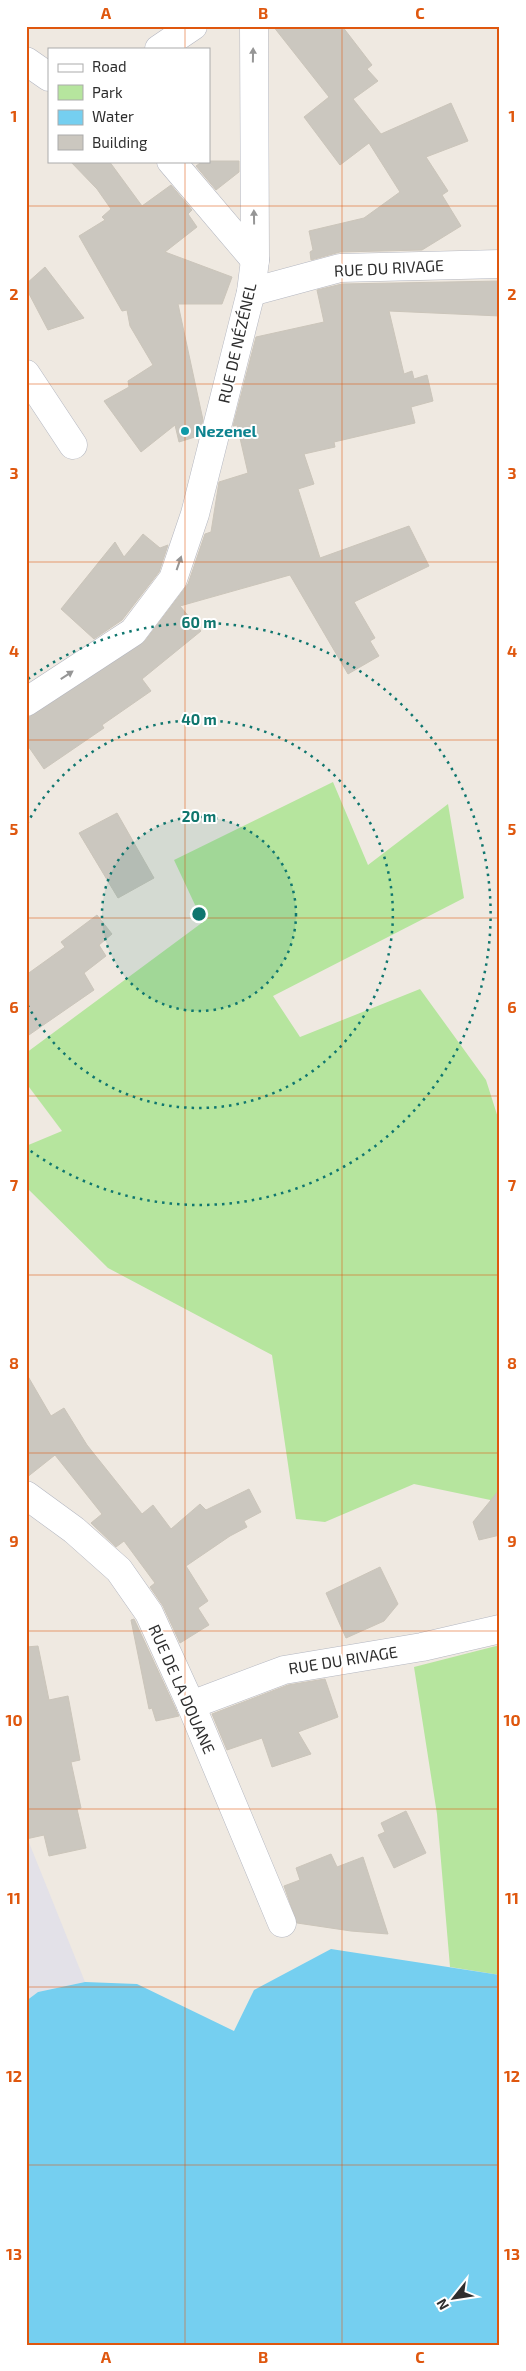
<svg xmlns="http://www.w3.org/2000/svg" width="526" height="2371" font-family="'Exo 2',sans-serif">
	<rect width="100%" height="100%" fill="#efe9e1"/>
	<!-- industrial -->
	<path fill="#e3e1e8" d="M26,1835L85,1982L38,1992L26,2001Z"/>
	<!-- green -->
	<g fill="#b6e59e">
		<path d="M333,782L368,865L448,804L464,898L273,996L300,1037L420,989L486,1080L500,1124V1502L414,1484L325,1522L296,1519L272,1355L108,1268L26,1187V1146L62,1131L26,1083V1053L203,922L174,860Z"/>
		<path d="M500,1645V1975L450,1967L437,1814L414,1667Z"/>
	</g>
	<!-- water -->
	<path fill="#75cff0" d="M331,1949L500,1975V2345H26V2001L38,1992L85,1982L137,1984L234,2031L254,1990Z"/>
	<!-- building -->
	<g fill="#cbc7bf" stroke="#cbc5ba">
		<path d="M273,26H342L372,65L367,69L378,81L353,99L381,134L451,103L468,141L426,157L448,191L442,195L461,226L422,250L340,252L311,260L310,252L313,250L309,231L364,218L400,192L369,143L340,165L304,117L329,97Z"/>
		<path d="M70,161H109L142,206L171,185L192,210L188,214L197,227L165,252L232,277L222,304H178L203,420L198,436L179,442L175,425L141,452L104,401L129,387L128,381L153,365L130,326L127,310L122,311L79,236L105,220L102,217L111,209L97,189Z"/>
		<path d="M203,161H239V172L216,190L196,166Z"/>
		<path d="M45,267L84,318L48,330L26,288V284Z"/>
		<path d="M500,281V316L389,311L404,374L412,371L414,379L427,375L433,401L411,407L415,423L334,442L335,447L304,454L314,484L298,489L320,558L409,526L429,566L354,602L375,638L370,641L379,656L348,674L290,575L180,606L201,631L142,679L151,691L102,725L104,728L44,769L26,743V719L145,641L188,584L205,534L211,532L219,482L248,473L237,425L233,426L256,337L324,322L317,290L342,284Z"/>
		<path d="M143,534L160,548L168,545L159,572L122,620L94,639L61,609L115,542L124,557Z"/>
		<path d="M117,813L154,878L118,898L79,833Z"/>
		<path d="M97,915L112,934L99,945L106,956L84,973L94,990L26,1037V975L65,947L61,942Z"/>
		<path d="M26,1373L51,1416L64,1408L87,1445L142,1514L153,1505L171,1529L200,1504L206,1510L249,1489L261,1512L244,1521L247,1527L230,1536L186,1566L208,1601L198,1608L209,1625L180,1643L163,1606L150,1587L155,1583L124,1541L116,1547L91,1523L102,1514L55,1455L26,1478Z"/>
		<path d="M500,1489V1535L479,1540L473,1522Z"/>
		<path d="M380,1567L398,1604L384,1621L346,1638L326,1593Z"/>
		<path d="M134,1619L135,1621L179,1716L156,1721L152,1708L149,1709L131,1620Z"/>
		<path d="M38,1646L49,1700L68,1696L80,1760L71,1762L81,1808L77,1809L86,1848L49,1856L44,1835L26,1839V1647Z"/>
		<path d="M325,1679L338,1717L298,1732L311,1754L272,1767L262,1738L227,1750L212,1714L288,1685Z"/>
		<path d="M406,1811L426,1853L394,1868L378,1835L385,1832L381,1823Z"/>
		<path d="M331,1854L337,1867L363,1857L388,1934L351,1931L297,1923L284,1886L300,1880L296,1868Z"/>
	</g>
	<g fill="none" stroke-linecap="round" stroke-linejoin="round">
		<defs>
			<g id="minor">
				<path d="M159,49L193,26"/>
				<path d="M26,61L49,77"/>
				<path d="M171,161L255,260"/>
				<path d="M251,292L340,268L500,264"/>
				<path d="M26,374L73,445"/>
				<path d="M26,702L133,632L173,579L195,514L251,292L255,260L254,26"/>
				<path d="M26,1495L74,1530L119,1570L149,1613L191,1705L282,1923"/>
				<path d="M191,1705L284,1670L422,1647L500,1629"/>
			</g>
		</defs>
		<!-- minor casing -->
		<use href="#minor" stroke="#b4b7c1" stroke-width="29"/>
		<!-- minor -->
		<use href="#minor" stroke="#fff" stroke-width="28"/>
	</g>
	<!-- one-way arrows -->
	<defs><path id="oneway-solid" d="M-6-.8H1V-3.2L6.5 0L1 3.2V.8H-6Z" transform="scale(1.25)"/></defs>
	<g fill="#969696">
		<use href="#oneway-solid" transform="translate(253 55) rotate(-89)"/>
		<use href="#oneway-solid" transform="translate(254 217) rotate(-91)"/>
		<use href="#oneway-solid" transform="translate(179 563) rotate(-71)"/>
		<use href="#oneway-solid" transform="translate(67 675) rotate(-33)"/>
	</g>
	<!-- grid -->
	<path fill="none" stroke="#df570e" stroke-width="1" stroke-opacity="0.55" d="M185,26V49M342,26V2345M185,161V2345M26,206H500M26,384H500M26,562H500M26,740H500M26,918H500M26,1096H500M26,1275H500M26,1453H500M26,1631H500M26,1809H500M26,1987H500M26,2165H500"/>
	<!-- distance rings -->
	<circle cx="199" cy="914" r="97" fill="#0f766e" fill-opacity=".12"/>
	<g fill="none" stroke="#0f766e" stroke-width="2.5" stroke-dasharray="2.5 5">
		<circle cx="199" cy="914" r="97"/>
		<path d="M27 824A194 194 0 1 1 27 1004"/>
		<path d="M28 679A291 291 0 1 1 28 1149"/>
	</g>
	<!-- markers -->
	<circle fill="#0f9aa8" stroke="#fff" stroke-width="2" cx="185" cy="431" r="5"/>
	<g text-anchor="middle" stroke-width="4" stroke-linejoin="round" paint-order="stroke">
		<!-- street labels -->
		<g font-size="16" fill="#2e2e2e" stroke="#fff">
			<text transform="translate(389 268) rotate(-3)" y="6">RUE DU RIVAGE</text>
			<text transform="translate(237 343) rotate(-77)" y="6">RUE DE NÉZÉNEL</text>
			<text transform="translate(343 1660) rotate(-9)" y="6">RUE DU RIVAGE</text>
			<text transform="translate(182 1689) rotate(66)" y="6">RUE DE LA DOUANE</text>
		</g>
		<!-- culture labels -->
		<g font-size="16" font-weight="bold" fill="#0d838f" stroke="#fff" text-anchor="start">
			<text x="195" y="437">Nezenel</text>
		</g>
	</g>
	<circle cx="199" cy="914" r="8" fill="#0f766e" stroke="#fff" stroke-width="2.5"/>
	<g font-size="15" text-anchor="middle" font-weight="bold" fill="#0f766e" stroke="#fff" stroke-width="4" stroke-linejoin="round" paint-order="stroke">
		<text x="199" y="628">60 m</text>
		<text x="199" y="725">40 m</text>
		<text x="199" y="822">20 m</text>
	</g>
	<!-- border -->
	<rect width="526" height="2371" fill="none" stroke="#ffffff" stroke-width="55"/>
	<!-- legend -->
	<rect x="48" y="48" width="162" height="115" fill="#ffffff" stroke="#ababab"/>
	<rect x="58" y="64" width="25" height="8" fill="#ffffff" stroke="#ababab"/>
	<text x="92" y="72" font-size="15" fill="#2e2e2e">Road</text>
	<rect x="58" y="85" width="25" height="15" fill="#b6e59e" stroke="#ababab"/>
	<text x="92" y="98" font-size="15" fill="#2e2e2e">Park</text>
	<rect x="58" y="110" width="25" height="15" fill="#75cff0" stroke="#ababab"/>
	<text x="92" y="122" font-size="15" fill="#2e2e2e">Water</text>
	<rect x="58" y="135" width="25" height="15" fill="#cbc7bf" stroke="#ababab"/>
	<text x="92" y="148" font-size="15" fill="#2e2e2e">Building</text>
	<!-- north arrow -->
	<g transform="translate(454 2298) rotate(240)" stroke="#ffffff" stroke-width="4" paint-order="stroke">
	<path d="M0-4L9 19L0 12L-9 19Z" fill="#2e2e2e"/>
	<text y="-8" font-size="14" font-weight="bold" text-anchor="middle" fill="#2e2e2e">N</text>
	</g>
	<rect x="28" y="28" width="470" height="2316" fill="none" stroke="#df570e" stroke-width="2"/>
	<g font-size="16" text-anchor="middle" font-weight="bold" fill="#df570e">
		<text x="106" y="19">A</text>
		<text x="263" y="19">B</text>
		<text x="420" y="19">C</text>
		<text x="14" y="122">1</text>
		<text x="512" y="122">1</text>
		<text x="14" y="300">2</text>
		<text x="512" y="300">2</text>
		<text x="14" y="479">3</text>
		<text x="512" y="479">3</text>
		<text x="14" y="657">4</text>
		<text x="512" y="657">4</text>
		<text x="14" y="835">5</text>
		<text x="512" y="835">5</text>
		<text x="14" y="1013">6</text>
		<text x="512" y="1013">6</text>
		<text x="14" y="1191">7</text>
		<text x="512" y="1191">7</text>
		<text x="14" y="1369">8</text>
		<text x="512" y="1369">8</text>
		<text x="14" y="1547">9</text>
		<text x="512" y="1547">9</text>
		<text x="14" y="1726">10</text>
		<text x="512" y="1726">10</text>
		<text x="14" y="1904">11</text>
		<text x="512" y="1904">11</text>
		<text x="14" y="2082">12</text>
		<text x="512" y="2082">12</text>
		<text x="14" y="2260">13</text>
		<text x="512" y="2260">13</text>
		<text x="106" y="2363">A</text>
		<text x="263" y="2363">B</text>
		<text x="420" y="2363">C</text>
	</g>
</svg>
